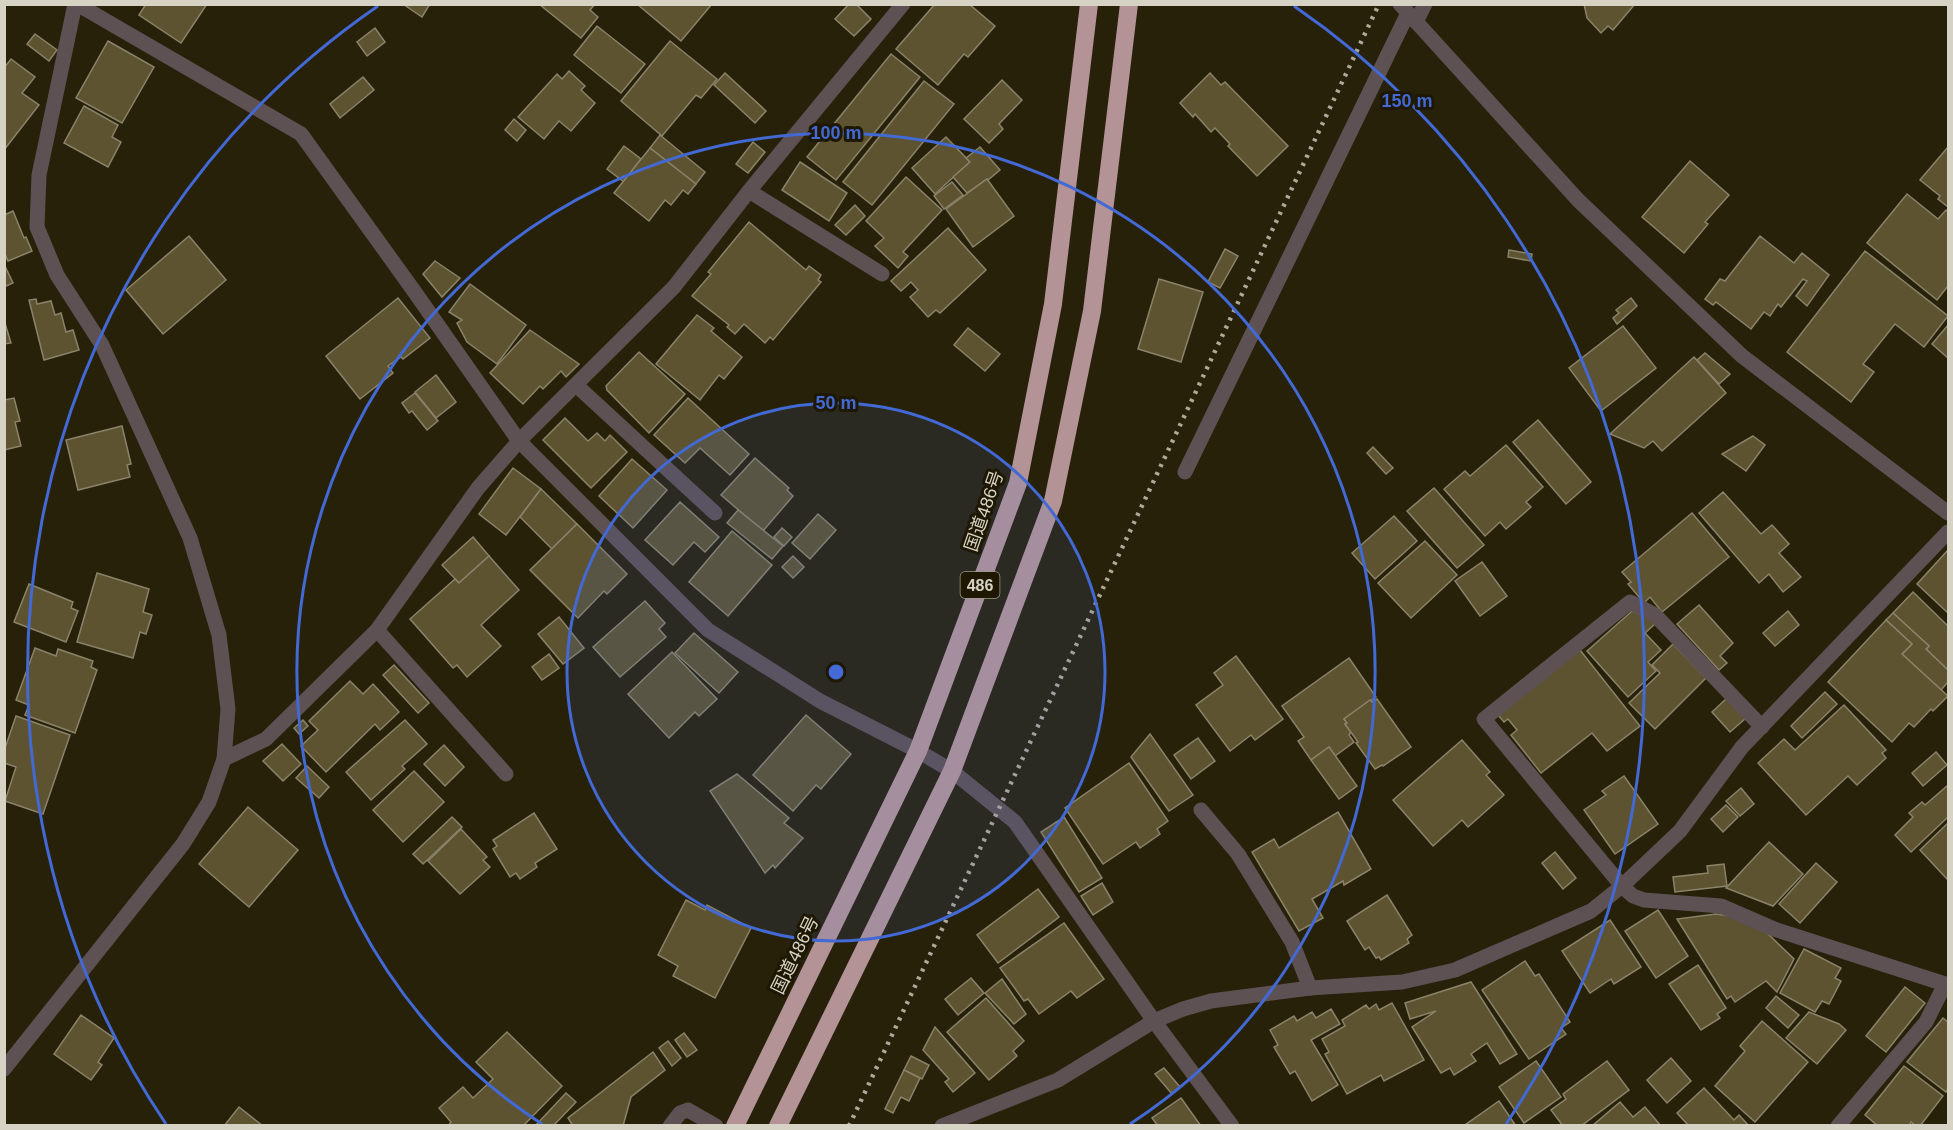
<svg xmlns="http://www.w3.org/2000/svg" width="1953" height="1130" font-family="Arial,'Noto Sans JP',sans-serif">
	<rect width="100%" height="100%" fill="#27210a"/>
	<!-- building -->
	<g fill="#5d5331" stroke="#8a8369" stroke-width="1.5">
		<path d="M146,4H207L181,43L139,15Z"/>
		<path d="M403,4H430L422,17Z"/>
		<path d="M539,4H595L590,10L598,17L581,38Z"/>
		<path d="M637,4H712L681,41Z"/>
		<path d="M849,4H856L871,19L854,36L835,19Z"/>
		<path d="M935,4H969L995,26L968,57L964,54L938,85L896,49Z"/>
		<path d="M1584,4H1635L1613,30L1608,26L1601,33L1587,18Z"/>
		<path d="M597,26L645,64L621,93L574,55Z"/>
		<path d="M375,28L385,42L367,56L357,42Z"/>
		<path d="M35,34L57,50L49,61L27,44Z"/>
		<path d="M108,41L154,67L122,123L76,98Z"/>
		<path d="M670,41L717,79L701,98L696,95L662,136L621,101Z"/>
		<path d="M891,54L920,77L836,180L807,157Z"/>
		<path d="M11,59L35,77L22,93L39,105L4,150V68Z"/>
		<path d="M569,71L585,86L581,90L595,103L571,131L559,121L544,139L518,117L557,74L562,79Z"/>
		<path d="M725,73L766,111L755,123L714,85Z"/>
		<path d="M1210,73L1221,85L1225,82L1288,146L1257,176L1228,146L1230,144L1215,128L1211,132L1195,114L1193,117L1180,103Z"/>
		<path d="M363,77L374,90L340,118L330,104Z"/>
		<path d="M1002,80L1022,100L999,124L1003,129L989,143L964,119Z"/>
		<path d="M924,81L954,104L872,205L843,182Z"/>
		<path d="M84,106L118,125L112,137L121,142L108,167L64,143Z"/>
		<path d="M514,119L526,130L517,141L505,130Z"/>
		<path d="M660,135L705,172L696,184L650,148Z"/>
		<path d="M946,137L970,162L935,194L912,168Z"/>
		<path d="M753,142L765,152L748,173L736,164Z"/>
		<path d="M624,146L641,159L624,182L607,169Z"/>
		<path d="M980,147L1000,170L988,180L987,179L967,193L953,177L970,162L966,158Z"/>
		<path d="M1948,147V207L1938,199L1940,196L1920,180Z"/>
		<path d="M650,148L696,184L688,194L683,190L671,205L665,200L649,221L614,193Z"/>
		<path d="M1690,161L1729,195L1705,222L1708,224L1684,253L1642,217Z"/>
		<path d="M800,162L847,193L829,221L782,190Z"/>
		<path d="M906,177L942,210L903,252L908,256L898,268L875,246L884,238L866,221Z"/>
		<path d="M987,179L1014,216L973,247L946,209Z"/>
		<path d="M952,182L963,195L944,209L934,196Z"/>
		<path d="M1907,194L1938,219L1946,210L1948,212V286L1937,300L1867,243Z"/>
		<path d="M855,205L865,216L846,235L835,225Z"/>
		<path d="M13,211L24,238L26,237L32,251L8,261L4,252V215Z"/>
		<path d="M749,222L806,270L809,266L821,275L818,280L821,282L773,340L770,337L765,343L744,324L735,334L727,327L729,325L692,296L711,274L708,272Z"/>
		<path d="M948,228L986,270L940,313L936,310L928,317L910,297L918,290L911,282L901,291L891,281Z"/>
		<path d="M189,236L226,280L163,334L126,290Z"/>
		<path d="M1760,236L1794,263L1802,253L1829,275L1807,306L1796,296L1807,281L1803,279L1781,307L1778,304L1770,316L1764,312L1751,329L1716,302L1713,305L1705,299L1720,279L1725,281Z"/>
		<path d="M1225,249L1238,256L1220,288L1208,282Z"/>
		<path d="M1509,250L1532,254L1531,261L1508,257Z"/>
		<path d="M1865,251L1948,316L1924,347L1895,324L1863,364L1874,372L1851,402L1787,352Z"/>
		<path d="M435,261L460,278L442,297L423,274Z"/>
		<path d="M4,264L13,283L4,287Z"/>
		<path d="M1159,279L1203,292L1181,362L1138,349Z"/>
		<path d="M470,284L526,325L497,364L467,342L457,323L462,320L449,312Z"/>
		<path d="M398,298L430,338L403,359L401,357L388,366L393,373L360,399L326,356Z"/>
		<path d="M1631,298L1637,306L1617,324L1613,318L1619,313L1616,310Z"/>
		<path d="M36,299L37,304L51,301L55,315L61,313L66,332L73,330L79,350L44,360L29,300Z"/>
		<path d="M697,315L714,328L711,331L742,357L724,379L719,375L700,400L656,364Z"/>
		<path d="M4,320L11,343L4,344Z"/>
		<path d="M1948,325V358L1932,344Z"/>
		<path d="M1623,326L1656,368L1601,411L1569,368Z"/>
		<path d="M968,328L1000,354L985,371L954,345Z"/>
		<path d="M530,330L579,364L566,377L561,371L543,389L540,386L523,404L490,373Z"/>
		<path d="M639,352L685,394L649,433L607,390L606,386Z"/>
		<path d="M1705,353L1730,374L1719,384L1697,360Z"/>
		<path d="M1694,357L1726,393L1662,451L1653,441L1644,448L1610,434Z"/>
		<path d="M436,375L456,402L436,418L415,392Z"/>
		<path d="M415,393L438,421L427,430L412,411L409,413L402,403Z"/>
		<path d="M14,398L20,421L15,422L21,446L4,450V400Z"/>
		<path d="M688,398L749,454L730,475L700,448L685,463L654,435Z"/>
		<path d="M565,418L588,441L597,433L605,441L610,435L627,452L591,488L543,440Z"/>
		<path d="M1538,420L1591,482L1566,504L1513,442Z"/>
		<path d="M122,426L131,464L127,465L130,477L78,490L66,440Z"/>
		<path d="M1753,436L1765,445L1746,471L1722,454Z"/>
		<path d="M1506,445L1543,487L1526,502L1531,507L1506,529L1500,522L1485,536L1444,489L1465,471L1470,476Z"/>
		<path d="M1373,447L1393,468L1386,474L1367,453Z"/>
		<path d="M755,458L789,488L787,490L793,496L763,531L721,495Z"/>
		<path d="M632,459L667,490L633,528L599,496Z"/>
		<path d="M513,468L541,489L506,535L479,514Z"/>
		<path d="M1434,488L1484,545L1457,568L1407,511Z"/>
		<path d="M541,489L577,524L552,549L520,517Z"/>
		<path d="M1723,492L1761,534L1772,525L1789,544L1779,553L1801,577L1783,592L1769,574L1759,583L1699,513Z"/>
		<path d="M680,502L719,537L705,552L694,542L673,565L645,540Z"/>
		<path d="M738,510L783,546L772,559L727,523Z"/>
		<path d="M1692,513L1729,557L1662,612L1650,597L1644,603L1628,584L1631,582L1622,572Z"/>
		<path d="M818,514L836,530L810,559L792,543Z"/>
		<path d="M1394,516L1417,541L1375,579L1352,553Z"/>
		<path d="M577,524L627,574L607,594L604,591L578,618L530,570Z"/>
		<path d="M782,528L792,537L784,546L774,537Z"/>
		<path d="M732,531L772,565L728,616L689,582Z"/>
		<path d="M473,537L489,556L459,583L442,565Z"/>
		<path d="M1425,541L1457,575L1411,618L1378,583Z"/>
		<path d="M1948,550V613L1917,584Z"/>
		<path d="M489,556L519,590L481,625L501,646L467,677L457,665L453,668L410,619L455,579L459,583Z"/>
		<path d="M793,556L804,567L793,578L782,567Z"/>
		<path d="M1482,562L1507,596L1480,616L1455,581Z"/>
		<path d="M97,573L149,589L143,612L152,615L146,634L140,632L133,658L77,642Z"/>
		<path d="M29,584L73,602L71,608L78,611L66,642L14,622Z"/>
		<path d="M1913,592L1948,626V670L1926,649L1929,646L1893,613Z"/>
		<path d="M645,601L665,623L659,629L666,637L620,677L593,647Z"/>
		<path d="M1699,605L1733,643L1720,656L1727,663L1719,670L1677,624Z"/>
		<path d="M1632,611L1651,619L1655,624L1645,633L1661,650L1648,662L1656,671L1628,697L1587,651Z"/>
		<path d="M1788,611L1799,625L1775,646L1763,633Z"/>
		<path d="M1893,613L1929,646L1926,649L1948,670V682L1941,690L1902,654L1912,644L1886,620Z"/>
		<path d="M559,617L584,648L563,664L538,634Z"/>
		<path d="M1886,620L1912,644L1902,654L1948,696L1933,711L1931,709L1914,727L1909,723L1892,742L1828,682Z"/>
		<path d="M694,633L738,672L719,693L675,653Z"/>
		<path d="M1673,644L1706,678L1655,729L1629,703L1660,673L1652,665Z"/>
		<path d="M35,648L56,656L58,649L93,661L91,667L97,670L75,733L25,715L29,705L16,700Z"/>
		<path d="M1580,650L1640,726L1607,751L1592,733L1541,773L1511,735L1517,730L1508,719L1504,722L1498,715Z"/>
		<path d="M672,652L717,699L699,716L695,712L669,738L628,694Z"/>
		<path d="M549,654L559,668L542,680L532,667Z"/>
		<path d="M1236,656L1283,719L1255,740L1251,735L1230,751L1196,705L1223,685L1214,673Z"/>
		<path d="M1349,658L1376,697L1344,719L1347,723L1345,724L1351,732L1349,735L1354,742L1335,756L1329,747L1311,760L1298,741L1304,737L1282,706Z"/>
		<path d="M394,665L429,703L418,713L383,675Z"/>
		<path d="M350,681L363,694L373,684L399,712L380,730L375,724L326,772L301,746L318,730L309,721Z"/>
		<path d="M1825,692L1837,704L1802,738L1791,726Z"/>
		<path d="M1727,698L1746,718L1730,732L1712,712Z"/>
		<path d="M1377,699L1411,747L1383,766L1382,765L1375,769L1356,743L1358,742L1345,724L1347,723L1344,719L1370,700L1372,702Z"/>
		<path d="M1844,705L1886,750L1882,753L1886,758L1857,785L1848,776L1806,815L1758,763L1784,739L1795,750Z"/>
		<path d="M806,715L851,754L821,789L816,785L793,811L753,775Z"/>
		<path d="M16,716L70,735L43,814L5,801L16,767L4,763V751Z"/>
		<path d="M303,720L308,726L299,734L294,728Z"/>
		<path d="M405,720L427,744L402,766L405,769L371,800L346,772Z"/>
		<path d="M1150,734L1193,795L1169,811L1131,757Z"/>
		<path d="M1198,738L1215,761L1191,779L1174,755Z"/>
		<path d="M1462,740L1490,772L1486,775L1504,795L1468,827L1462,820L1433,846L1393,800Z"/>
		<path d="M282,744L301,764L283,781L263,761Z"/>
		<path d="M444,745L464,767L445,786L424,764Z"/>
		<path d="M1329,747L1357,786L1339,799L1311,760Z"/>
		<path d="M1936,752L1947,765L1923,786L1912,773Z"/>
		<path d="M1129,763L1168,821L1157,829L1160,834L1140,848L1136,842L1103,864L1065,808Z"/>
		<path d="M307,766L329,787L319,798L296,778Z"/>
		<path d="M414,771L444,802L403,842L373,810Z"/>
		<path d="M737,774L789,818L784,823L803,838L775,868L773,865L765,873L710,791Z"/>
		<path d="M1624,776L1658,824L1615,854L1584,810L1606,795L1602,791Z"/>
		<path d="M1947,786L1948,788V817L1911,852L1895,835L1913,817L1909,813L1922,802L1925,805Z"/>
		<path d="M1741,788L1754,804L1740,816L1726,801Z"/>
		<path d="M1726,805L1738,817L1723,832L1711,819Z"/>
		<path d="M248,807L298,850L249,907L199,864Z"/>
		<path d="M1338,812L1371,869L1344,885L1343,881L1312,899L1323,918L1299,931L1252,852L1274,839L1279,848Z"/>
		<path d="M534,813L557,849L535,863L537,867L520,879L516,873L510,877L493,849L497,846L493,840Z"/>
		<path d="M452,817L462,827L423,864L413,854Z"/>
		<path d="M1064,817L1102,878L1079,892L1041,832Z"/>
		<path d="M1948,823V880L1920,850Z"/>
		<path d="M461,829L487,857L483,860L490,867L460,894L428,861Z"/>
		<path d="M1769,842L1803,874L1773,906L1726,888Z"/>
		<path d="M1555,852L1576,878L1563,889L1542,863Z"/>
		<path d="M1816,863L1837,882L1800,923L1779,904Z"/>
		<path d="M1724,864L1727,886L1675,892L1673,877L1708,873L1707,866Z"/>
		<path d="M1102,883L1113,902L1093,915L1081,896Z"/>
		<path d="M1038,889L1059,917L998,963L977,935Z"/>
		<path d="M1387,895L1412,935L1407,939L1409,943L1381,960L1379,957L1376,958L1369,947L1365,950L1347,921Z"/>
		<path d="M686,900L705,910L707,905L751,928L715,998L673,976L678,966L658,955Z"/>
		<path d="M1658,910L1688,956L1656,978L1625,931Z"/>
		<path d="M1716,914L1729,916L1765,931L1794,959L1777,992L1766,981L1735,1002L1731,996L1727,999L1677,919Z"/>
		<path d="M1610,920L1641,967L1614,984L1611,979L1590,993L1562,951Z"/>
		<path d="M1064,923L1104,979L1077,998L1071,991L1039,1014L1028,999L1024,1001L1000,968Z"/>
		<path d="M1804,949L1841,968L1835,978L1841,981L1829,1004L1822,1001L1815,1012L1780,993Z"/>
		<path d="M1525,961L1535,976L1539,974L1570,1022L1561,1028L1566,1034L1529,1059L1482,990Z"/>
		<path d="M1698,965L1726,1008L1717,1014L1720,1018L1701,1030L1669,984Z"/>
		<path d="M971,978L984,993L958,1015L945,999Z"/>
		<path d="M1002,979L1026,1014L1014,1024L985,993Z"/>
		<path d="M1471,982L1517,1054L1500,1064L1487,1043L1471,1054L1476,1061L1454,1075L1450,1068L1441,1073L1412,1027L1436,1011L1410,1019L1405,1003Z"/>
		<path d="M1905,987L1925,1003L1886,1052L1866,1036Z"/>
		<path d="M1776,996L1799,1015L1788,1028L1766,1008Z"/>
		<path d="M986,998L1024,1041L1013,1051L1017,1056L989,1080L947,1032Z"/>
		<path d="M1392,1003L1424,1060L1384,1081L1381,1075L1347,1094L1325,1054L1329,1052L1322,1039L1345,1026L1342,1020L1366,1005L1369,1009L1376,1004L1379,1010Z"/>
		<path d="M1331,1009L1340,1024L1311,1040L1338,1085L1312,1101L1295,1071L1290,1074L1274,1047L1278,1045L1270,1030L1294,1016L1297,1021L1312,1012L1316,1018Z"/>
		<path d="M1809,1012L1839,1024L1846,1030L1817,1064L1786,1038Z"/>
		<path d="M81,1015L114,1038L98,1062L102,1065L91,1080L54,1054Z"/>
		<path d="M1943,1018L1948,1022V1088L1946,1092L1907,1062Z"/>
		<path d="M1762,1021L1808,1062L1755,1122L1715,1086L1745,1051L1740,1046Z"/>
		<path d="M935,1027L975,1073L953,1092L945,1082L949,1079L923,1050Z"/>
		<path d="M507,1032L562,1086L523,1126H448L451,1122L439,1108L463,1087L473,1098L493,1079L476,1062Z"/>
		<path d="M684,1033L697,1050L687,1057L675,1040Z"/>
		<path d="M668,1041L681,1058L672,1066L659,1048Z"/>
		<path d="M653,1052L665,1070L631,1097L623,1126H573L568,1118Z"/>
		<path d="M911,1056L929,1065L922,1079L904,1070Z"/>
		<path d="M1671,1058L1691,1081L1667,1103L1647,1080Z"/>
		<path d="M1536,1061L1561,1097L1524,1123L1499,1087Z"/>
		<path d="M1607,1061L1629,1090L1581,1126H1563L1551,1110L1566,1099L1563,1094Z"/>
		<path d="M1904,1066L1943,1096L1920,1126H1916L1911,1122L1909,1126H1878L1865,1115Z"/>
		<path d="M1164,1068L1180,1087L1172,1094L1155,1074Z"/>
		<path d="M904,1070L920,1078L909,1101L901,1097L893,1113L885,1109Z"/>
		<path d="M1704,1088L1734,1120L1739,1115L1749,1126H1689L1677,1113Z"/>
		<path d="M566,1093L576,1102L553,1126H535Z"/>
		<path d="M1181,1098L1201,1126H1158L1152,1118Z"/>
		<path d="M1499,1101L1516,1126H1465V1125Z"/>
		<path d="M1620,1102L1633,1117L1645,1107L1661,1126H1592Z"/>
		<path d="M239,1107L263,1126H224Z"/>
	</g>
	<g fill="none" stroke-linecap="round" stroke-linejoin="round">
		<!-- street -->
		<g stroke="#5e5153" stroke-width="15">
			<path d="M77,4L301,134L414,291L519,441L708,630L820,701L918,751L952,771L1015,822L1154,1021L1232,1126"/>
			<path d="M1400,4L1578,200L1742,356L1948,513"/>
			<path d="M1416,22L1425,4"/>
			<path d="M749,191L882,274"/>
			<path d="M576,385L715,513"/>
			<path d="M1185,472L1408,13"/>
			<path d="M377,630L506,774"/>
			<path d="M1762,727L1655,615L1630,602L1484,719L1622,886L1633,896L1644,900L1721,906L1774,929L1948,985"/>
			<path d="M224,759L266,739L377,630L478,488L519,441L674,287L749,191L903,4"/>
			<path d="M1201,810L1238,854L1292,942L1310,988"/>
			<path d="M4,1069L183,844L209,802L224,759L228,709L219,635L190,538L102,345L57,275L37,227L39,175L75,4"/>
			<path d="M670,1126L680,1113L688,1110L716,1126"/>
			<path d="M942,1126L1058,1080L1154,1021L1183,1009L1211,1001L1310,988L1402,982L1455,970L1591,911L1622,886L1680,831L1742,747L1948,532"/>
			<path d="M1838,1126L1926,1022L1945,984"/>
		</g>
		<!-- highway -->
		<g stroke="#b39396" stroke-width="18">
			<path d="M735,1126L918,751L1018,483L1053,304L1089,4"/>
			<path d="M778,1126L952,771L1053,501L1092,311L1129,4"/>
		</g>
		<!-- rail -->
		<path stroke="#aeaa9a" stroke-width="4.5" stroke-dasharray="3 6" stroke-linecap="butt" d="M849,1126L1379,4"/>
	</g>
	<!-- distance rings -->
	<circle cx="836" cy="672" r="269" fill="#4269d4" fill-opacity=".12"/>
	<g fill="none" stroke="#4269d4" stroke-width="3">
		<circle cx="836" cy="672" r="269"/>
		<path d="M542 1124A539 539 0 1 1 1130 1124"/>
		<path d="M166 1124A808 808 0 0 1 378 6M1294 6A808 808 0 0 1 1506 1124"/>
	</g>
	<g text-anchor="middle" stroke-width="6" stroke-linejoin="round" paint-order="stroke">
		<!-- shield labels -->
		<rect fill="#1e1803" stroke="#9f9b8b" stroke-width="1.5" x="960.5" y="572" width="39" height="26" rx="4.5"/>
		<g font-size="16" font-weight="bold" fill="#d6d3c5">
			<text x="980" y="591">486</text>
		</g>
		<!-- street labels -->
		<g font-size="18" fill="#d6d3c5" stroke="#1e1803">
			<text transform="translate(984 511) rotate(-71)" y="6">国道486号</text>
			<text transform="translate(795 955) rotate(-64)" y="6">国道486号</text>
		</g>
	</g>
	<circle cx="836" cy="672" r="9" fill="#4269d4" stroke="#1e1803" stroke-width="3"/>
	<g font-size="18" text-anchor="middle" font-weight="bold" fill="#4269d4" stroke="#1e1803" stroke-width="6" stroke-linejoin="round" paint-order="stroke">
		<text x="1407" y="107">150 m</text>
		<text x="836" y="139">100 m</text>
		<text x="836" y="409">50 m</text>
	</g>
	<!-- border -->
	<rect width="1953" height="1130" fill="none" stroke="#d6d3c5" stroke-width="12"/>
</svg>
